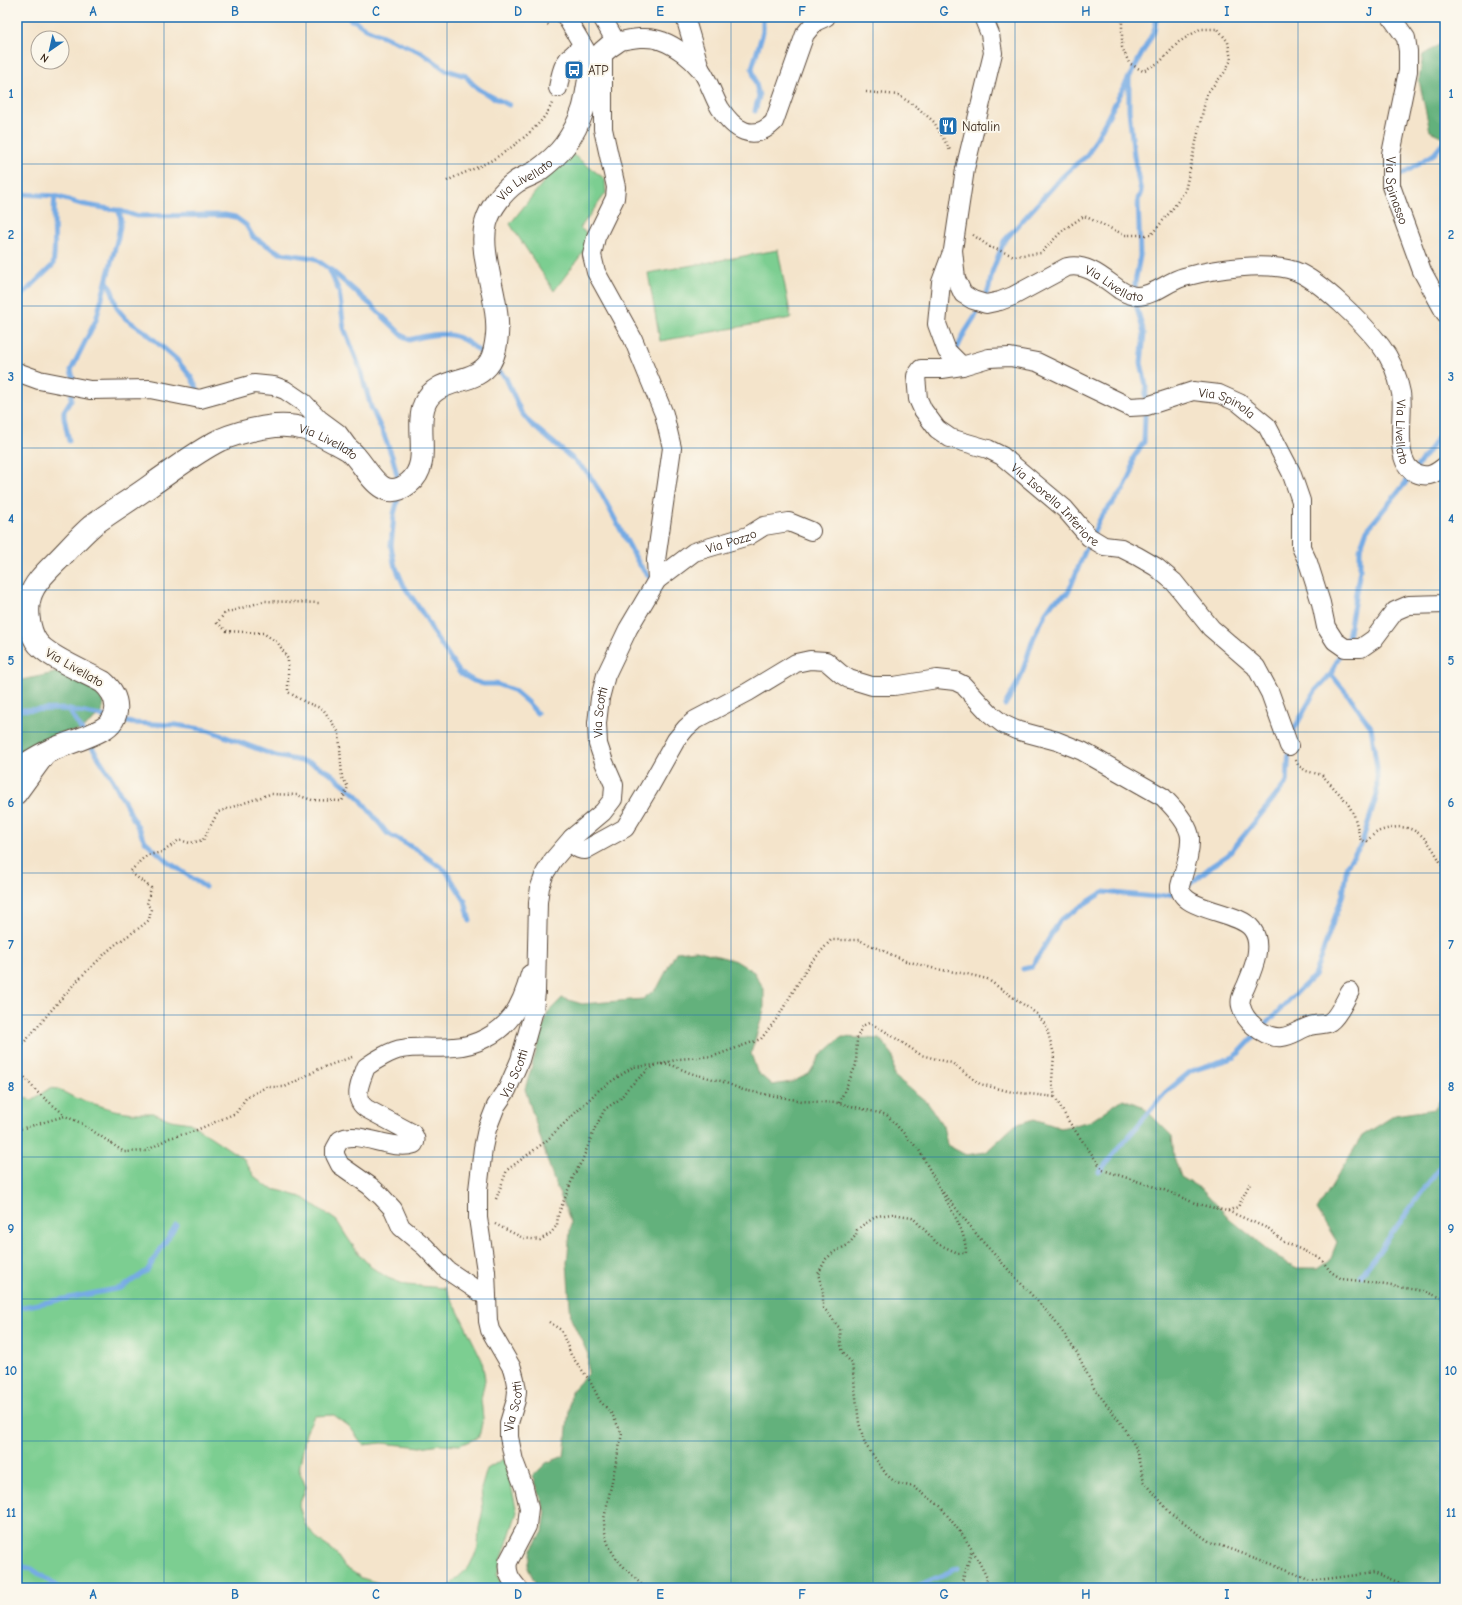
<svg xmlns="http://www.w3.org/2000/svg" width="1462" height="1605" font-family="'Comic Neue',sans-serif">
	<rect width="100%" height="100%" fill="#fbf7ec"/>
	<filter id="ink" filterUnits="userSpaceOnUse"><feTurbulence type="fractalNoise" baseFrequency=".025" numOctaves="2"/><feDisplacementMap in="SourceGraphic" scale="8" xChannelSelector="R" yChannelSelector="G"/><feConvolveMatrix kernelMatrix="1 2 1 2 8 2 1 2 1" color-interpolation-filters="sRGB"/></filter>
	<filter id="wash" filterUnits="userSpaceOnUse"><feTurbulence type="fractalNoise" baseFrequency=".012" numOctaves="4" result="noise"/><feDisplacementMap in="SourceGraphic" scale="16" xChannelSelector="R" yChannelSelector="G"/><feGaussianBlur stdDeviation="0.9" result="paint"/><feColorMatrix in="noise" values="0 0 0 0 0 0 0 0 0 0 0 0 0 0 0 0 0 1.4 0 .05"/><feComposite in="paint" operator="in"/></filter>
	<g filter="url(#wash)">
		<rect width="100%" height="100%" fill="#f4e4cb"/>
		<!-- green -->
		<g fill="#7bce91" stroke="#5b7c58">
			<path d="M568,151L605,179L606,193L580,228L590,236L587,247L554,291L510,224Z"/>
			<path d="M778,250L791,318L660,341L648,273Z"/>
			<path d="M50,1088L58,1089L75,1098L114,1110L132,1113H153L171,1120L190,1123L244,1159L254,1176L269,1188L285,1192L304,1198L337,1221L347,1237L358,1253L371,1267L388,1278L406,1285L445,1288L455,1305L482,1360L485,1380L481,1399L483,1418L479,1437L460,1445L440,1444L421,1447L382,1443L363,1445L350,1427L334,1415L314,1416L306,1432L299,1470L306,1487L299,1506L305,1524L318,1540L334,1551L345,1567L362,1578L381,1584L405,1588H17V1096L32,1100Z"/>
			<path d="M505,1458L517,1512L497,1574L505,1588H447L469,1567L478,1548L479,1528L483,1509L481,1489L487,1469Z"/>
		</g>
		<!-- forest -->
		<g fill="#64b17b" stroke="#506e4c">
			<path d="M1445,41V138L1430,131L1419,80L1423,55Z"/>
			<path d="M64,671C79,678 95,688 104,703L102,713L87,725L79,731L59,733L17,755V681Z"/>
			<path d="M696,950L736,961L754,972L764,989V1010L751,1053L757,1072L772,1085L792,1082L809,1074L820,1056L842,1037L880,1039L893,1055L894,1076L927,1102L943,1126L947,1145L966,1155L986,1152L1015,1125L1034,1119L1061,1128L1091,1121L1123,1099L1142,1106L1172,1136L1174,1157L1181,1177L1203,1190L1230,1219L1278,1258L1297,1268H1318L1330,1260L1337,1242L1317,1210L1362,1136L1395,1115L1435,1109L1445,1091V1588H538L528,1568L532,1549L543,1532L546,1512L533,1476L546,1463L564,1456L571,1392L588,1373V1354L571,1319L567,1263L571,1222L553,1178L525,1089L548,1012L562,998L582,1004L643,999L658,987L676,952Z"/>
		</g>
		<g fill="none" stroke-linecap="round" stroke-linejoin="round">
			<!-- stream -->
			<g stroke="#76abe4" stroke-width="5">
				<path d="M348,17L351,20L355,21L366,29L421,52L446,70L466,76C476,91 493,97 509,105"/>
				<path d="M755,111L759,96L752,68L763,32V17"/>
				<path d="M1395,179L1434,154L1445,141"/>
				<path d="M17,192L21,194L55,196L81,204L121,211L136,216L225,215L235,217L246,225L253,237L280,253L314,258L331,270L371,305L402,335L409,340C445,331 459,330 486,358"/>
				<path d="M330,271L339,291L344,328L360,368L371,407L384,435L393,459L399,483"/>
				<path d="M107,281L112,291L117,308L126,319L144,331L177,360L191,377L198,390"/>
				<path d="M17,300L53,265C57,242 52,219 55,196"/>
				<path d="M955,353L965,332L976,315L989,288L992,272L1004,241L1059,180L1076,164L1087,156L1154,31L1157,17"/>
				<path d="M493,365L506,378L521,412L530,423L574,460L588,473L601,493L639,564L651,579"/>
				<path d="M69,441L64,417V411L71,400L73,378L71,370L96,320L118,237L121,221L119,210"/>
				<path d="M399,495L394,514L391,546L394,563L404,586L426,618L434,634L460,673L474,681L483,684H496L513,690L527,702L537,713"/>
				<path d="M1005,705L1020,679L1033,639L1046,612L1054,601L1068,593L1085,551L1101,517L1124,489L1132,472L1133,458L1144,442L1146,385L1141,363L1144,333L1136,305L1135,283L1140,256L1138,199L1141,192L1134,156L1129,110V77"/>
				<path d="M17,710L63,709L107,717"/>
				<path d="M69,710L83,732"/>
				<path d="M119,720L132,723L176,725L208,730L276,756L311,763L329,772L357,795L387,833L417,850L446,871L465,901L470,921"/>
				<path d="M1291,735L1315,691L1331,674L1348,637L1360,570V549L1367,530L1403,486L1445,428"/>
				<path d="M88,741L113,780L145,841L167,861L205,887"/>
				<path d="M1185,888L1213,865L1228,855L1287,782L1289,748"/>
				<path d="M1023,969L1032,967L1060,920L1103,892L1155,897L1179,893"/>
				<path d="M1099,1172L1165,1093L1191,1071L1235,1057L1289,1000L1314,976L1343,894L1347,865L1361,845L1377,795V768L1371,727L1360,712L1353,701L1331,674"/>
				<path d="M1361,1276L1440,1167L1445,1162"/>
				<path d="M17,1308L121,1288L147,1271L176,1225"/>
				<path d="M17,1565L32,1569L59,1588"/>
				<path d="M913,1588L958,1568"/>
			</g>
		</g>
	</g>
	<g filter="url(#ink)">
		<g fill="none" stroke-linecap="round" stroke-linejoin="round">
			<defs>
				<g id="minor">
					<path d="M566,17L594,64"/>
					<path d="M602,17L616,42C630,39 648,35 662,41C676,46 691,58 701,70C709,81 713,96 720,108C734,130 753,143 774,122L805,34L815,22L826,17"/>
					<path d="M685,17L700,68"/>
					<path id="s1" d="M983,17L990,34L993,53L965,169L953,250L956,279L963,294L973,300L986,304L1000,301L1013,296L1067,267C1088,263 1103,278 1120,290C1125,293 1131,296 1137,296C1154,296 1168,281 1184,277C1214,269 1266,261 1295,271C1320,280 1365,325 1381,346C1392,360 1398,377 1401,393C1405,416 1391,465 1418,474C1429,478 1436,473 1445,466"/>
					<path id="s2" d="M1391,17L1406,38L1408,51V71L1391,154V186L1422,271L1445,313"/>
					<path d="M603,51V129L616,187L615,198L596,237L592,255L596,272L633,339L664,414L672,448L656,560L657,580"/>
					<path d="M558,88C562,65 564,60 583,46"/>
					<path id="s3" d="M951,255L941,282L937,324L947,351L962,366L989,358L1010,357L1037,362L1130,407L1147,406L1193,391L1219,394L1239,403L1267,426L1291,472L1301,501V547L1308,562L1321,603L1326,627L1335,641L1345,648H1361L1374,639L1395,611L1409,605L1445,604"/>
					<path id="s4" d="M962,366L942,369H921L916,376L918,399L923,410L937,429L950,438L988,449L1002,456L1065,509L1089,537L1104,546L1121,548L1137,556L1156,567L1174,582L1211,628L1256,667L1270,693L1289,746"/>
					<path d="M17,372L39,380L90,390L150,389L200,399L254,384L274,386L285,390L304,403L319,419L338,433L349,448"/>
					<path d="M17,795L49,751"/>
					<path d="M572,838C573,845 577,850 585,850L625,828L649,788L676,740L686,728L695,720L748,692L796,663L810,660L826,661L841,674L849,679L872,686H894L937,679L955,681L963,685L989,713L1003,724L1016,730L1057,741L1082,751L1163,797C1172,806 1189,824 1190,837C1191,853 1184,871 1180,886C1179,911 1238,910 1252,929C1264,945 1253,969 1246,986C1243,993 1239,999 1241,1006C1243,1014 1248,1021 1254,1026C1262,1033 1272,1038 1282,1037C1292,1036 1300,1029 1310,1026C1316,1024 1323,1025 1328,1023C1336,1020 1346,999 1350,991"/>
					<path d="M487,1297L447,1270L425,1247L401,1227L393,1209L381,1196L370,1186L340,1165L335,1155V1149L340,1140C358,1129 392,1152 414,1144C417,1140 415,1137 412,1133L367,1109C351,1099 361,1081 366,1067C374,1061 392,1050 402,1049C419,1046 437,1049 454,1047C475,1046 499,1034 512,1016C521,1004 526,989 530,974"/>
					<path id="s5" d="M518,1588C511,1580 506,1573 508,1562L527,1526L529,1508L524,1487L514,1461L509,1437V1423L516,1400L517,1391L515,1379L512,1368L490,1330L488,1321L486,1271L478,1218V1190L483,1148L487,1129L496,1106L507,1090L520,1060L534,1010L536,992L538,902L540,887L545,873L553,860L572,838L603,812L613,799L614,785L604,762L598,744L597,723L600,698L606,675L628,629L657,580L694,552L748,536L764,526L789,522L811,531"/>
				</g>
				<g id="major">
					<path id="s6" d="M17,769C28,763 38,756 49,751C66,743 85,739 101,730C123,719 119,696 103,682C87,673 45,656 36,641C29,630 26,610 30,597C34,583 47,571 57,561C69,549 80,536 93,525C113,510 134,498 154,483C176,468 196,452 220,440C237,433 257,428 275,426C298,424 314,431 334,442C339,444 344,447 349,450C367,464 379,507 409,483C433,464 414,428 425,403C437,376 475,386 490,362C495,354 496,344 497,335C500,299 478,256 486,223C490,208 503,191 516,182C522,178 529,176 536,172C547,164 557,156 565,145C572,135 579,122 583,110C588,95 587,75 596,61C601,52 608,47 616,42"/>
				</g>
			</defs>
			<!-- minor casing -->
			<use href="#minor" stroke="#574638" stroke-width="20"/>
			<!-- major casing -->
			<use href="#major" stroke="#574638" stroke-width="24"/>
			<!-- path -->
			<g stroke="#574638" stroke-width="2.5" stroke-dasharray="1 3" stroke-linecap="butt">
				<path d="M538,17L550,26"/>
				<path d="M866,92L898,95L917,107L934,122L951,152"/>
				<path d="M447,181C462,173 478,168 492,160C512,148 544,125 552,103"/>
				<path d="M973,235L990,247L1014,256L1041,253L1063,230L1084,216L1125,235H1151L1171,211L1185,191L1207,93L1224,73L1231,60L1228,42L1218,29H1200L1179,42L1160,62L1143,71L1129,63L1122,47V17"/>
				<path d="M1296,760L1298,765L1306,771L1322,775L1347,802L1354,815L1361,841H1367C1377,831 1378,831 1391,828C1421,822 1433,848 1445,871"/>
				<path d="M17,1050C42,1023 63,994 89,969C98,961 107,951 116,944C127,936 139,929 149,920L151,909L147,904L151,888L130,872L141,860L148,855L163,852L179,840L190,843L203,840L218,812L270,794L297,795L312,800L342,801L348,787L342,778L339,733L323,709L305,702L288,692V659L278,643L263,633L227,631L217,623L225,613L265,601L320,603"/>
				<path d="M661,1064L679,1059L714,1056L761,1039L778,1017L808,966L831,940H859L906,961L936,969L967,974L987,979L1037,1014L1046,1026L1054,1054L1052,1081L1055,1097L1069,1122L1103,1170L1164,1190L1197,1204L1227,1211L1238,1207L1250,1183"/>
				<path d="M17,1068L37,1092L65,1115"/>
				<path d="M839,1103L856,1065L857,1038L862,1026L869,1023L880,1028L921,1055L952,1063L980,1084L1012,1092L1055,1097"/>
				<path d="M17,1130L65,1116L81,1123L124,1152L146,1151L169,1138L192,1132L236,1113L246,1098L266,1087H285L319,1069L352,1057"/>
				<path d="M942,1193C952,1211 966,1232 966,1253H958L938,1244L912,1217L892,1214L877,1216L863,1225L857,1230L856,1235L848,1245L834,1252L826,1259L818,1274L823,1291V1308C831,1314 833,1322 840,1328C841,1344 839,1351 852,1363L859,1423L865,1444L886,1474L896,1483L914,1487L940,1506L964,1537L976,1556L987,1578L986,1588"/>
				<path d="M496,1199L507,1170L545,1142L600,1089L633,1067L656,1065"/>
				<path d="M1228,1211L1269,1229L1284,1242L1320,1258L1331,1272L1342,1279L1361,1281L1423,1291L1445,1299"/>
				<path d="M495,1224L523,1238L540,1240L551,1233L557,1225L558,1215L574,1175L582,1161L595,1128L605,1109L620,1099L628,1088L648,1070L658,1064L672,1065L690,1073L721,1081L743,1090L802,1101L839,1103L887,1115L919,1150L939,1187L982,1241L1052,1317L1077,1353L1094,1388L1120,1422L1135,1446L1144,1481L1172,1515L1210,1542L1286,1569L1310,1581L1373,1573L1410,1588"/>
				<path d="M549,1322L561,1330L571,1355L590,1381L600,1401L612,1414L622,1434L604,1519C604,1554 623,1565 645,1588"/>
				<path d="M960,1588L972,1550"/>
			</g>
			<!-- minor -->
			<use href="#minor" stroke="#fff" stroke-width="18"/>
			<!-- major -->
			<use href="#major" stroke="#fff" stroke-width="22"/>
		</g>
	</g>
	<!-- grid -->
	<path fill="none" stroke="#1f6fb2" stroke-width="1" stroke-opacity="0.55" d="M164,17V1588M306,17V1588M447,17V1588M589,17V1588M731,17V1588M873,17V1588M1015,17V1588M1156,17V1588M1298,17V1588M17,164H1445M17,306H1445M17,448H1445M17,590H1445M17,732H1445M17,873H1445M17,1015H1445M17,1157H1445M17,1299H1445M17,1441H1445"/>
	<!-- icons -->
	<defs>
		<symbol id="bus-square" viewBox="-11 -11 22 22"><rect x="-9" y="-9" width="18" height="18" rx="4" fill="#1f6fb2" stroke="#fbf7ec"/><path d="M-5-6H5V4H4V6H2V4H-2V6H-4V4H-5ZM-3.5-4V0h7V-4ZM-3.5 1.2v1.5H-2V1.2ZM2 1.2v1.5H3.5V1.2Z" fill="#fff"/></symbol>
		<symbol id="restaurant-square" viewBox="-11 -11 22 22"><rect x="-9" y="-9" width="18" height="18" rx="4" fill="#1f6fb2" stroke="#fbf7ec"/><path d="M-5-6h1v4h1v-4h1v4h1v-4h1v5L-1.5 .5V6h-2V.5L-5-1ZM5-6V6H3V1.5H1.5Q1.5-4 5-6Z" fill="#fff"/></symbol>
	</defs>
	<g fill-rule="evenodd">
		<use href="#bus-square" x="563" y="59" width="22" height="22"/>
		<use href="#restaurant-square" x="937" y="115" width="22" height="22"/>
	</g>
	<g text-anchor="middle" stroke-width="4" stroke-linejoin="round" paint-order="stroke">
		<!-- poi labels -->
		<g font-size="13" fill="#3b2a1e" stroke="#fbf7ec" text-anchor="start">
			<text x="588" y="75">ATP</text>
			<text x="962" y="131">Natalin</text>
		</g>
		<!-- street labels -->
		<g font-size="13" fill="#3b2a1e" stroke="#fbf7ec">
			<text dy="5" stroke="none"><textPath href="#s6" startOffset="1105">Via Livellato</textPath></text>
			<text dy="5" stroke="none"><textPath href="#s2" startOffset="181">Via Spinasso</textPath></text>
			<text dy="5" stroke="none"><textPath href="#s1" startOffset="451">Via Livellato</textPath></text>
			<text dy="5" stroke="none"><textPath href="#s3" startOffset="403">Via Spinola</textPath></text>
			<text dy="5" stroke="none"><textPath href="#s1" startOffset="846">Via Livellato</textPath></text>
			<text dy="5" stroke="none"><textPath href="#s6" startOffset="639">Via Livellato</textPath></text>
			<text dy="5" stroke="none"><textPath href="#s4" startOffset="252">Via Isorella Inferiore</textPath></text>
			<text dy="5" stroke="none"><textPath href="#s5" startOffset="1168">Via Pozzo</textPath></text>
			<text transform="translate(75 667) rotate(30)" y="5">Via Livellato</text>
			<text dy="5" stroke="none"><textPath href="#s5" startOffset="937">Via Scotti</textPath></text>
			<text dy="5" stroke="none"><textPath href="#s5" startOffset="541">Via Scotti</textPath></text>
			<text dy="5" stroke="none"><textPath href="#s5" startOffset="193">Via Scotti</textPath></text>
		</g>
	</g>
	<!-- margin -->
	<rect width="1462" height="1605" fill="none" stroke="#fbf7ec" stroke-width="44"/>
	<!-- north arrow -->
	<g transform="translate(50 50) rotate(214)"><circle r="19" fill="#fbf7ec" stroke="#aea59a"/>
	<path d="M0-3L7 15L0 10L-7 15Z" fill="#1f6fb2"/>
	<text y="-6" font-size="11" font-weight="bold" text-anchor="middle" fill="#3b2a1e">N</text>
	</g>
	<rect x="22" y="22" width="1418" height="1561" fill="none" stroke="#1f6fb2" stroke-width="1.5"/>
	<g font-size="13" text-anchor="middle" font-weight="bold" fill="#1f6fb2">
		<text x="93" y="16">A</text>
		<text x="235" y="16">B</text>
		<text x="376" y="16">C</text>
		<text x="518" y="16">D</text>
		<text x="660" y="16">E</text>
		<text x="802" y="16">F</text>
		<text x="944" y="16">G</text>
		<text x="1086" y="16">H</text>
		<text x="1227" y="16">I</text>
		<text x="1369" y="16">J</text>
		<text x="11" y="98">1</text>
		<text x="1451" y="98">1</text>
		<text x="11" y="239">2</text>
		<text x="1451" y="239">2</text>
		<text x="11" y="381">3</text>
		<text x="1451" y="381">3</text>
		<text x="11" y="523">4</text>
		<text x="1451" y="523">4</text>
		<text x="11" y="665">5</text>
		<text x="1451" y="665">5</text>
		<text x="11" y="807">6</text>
		<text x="1451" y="807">6</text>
		<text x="11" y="949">7</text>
		<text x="1451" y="949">7</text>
		<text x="11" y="1091">8</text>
		<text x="1451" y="1091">8</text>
		<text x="11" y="1233">9</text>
		<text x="1451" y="1233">9</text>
		<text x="11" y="1375">10</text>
		<text x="1451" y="1375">10</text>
		<text x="11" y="1517">11</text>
		<text x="1451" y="1517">11</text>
		<text x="93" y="1599">A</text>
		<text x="235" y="1599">B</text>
		<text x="376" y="1599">C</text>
		<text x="518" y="1599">D</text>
		<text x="660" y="1599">E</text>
		<text x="802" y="1599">F</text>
		<text x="944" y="1599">G</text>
		<text x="1086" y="1599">H</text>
		<text x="1227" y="1599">I</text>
		<text x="1369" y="1599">J</text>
	</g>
</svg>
